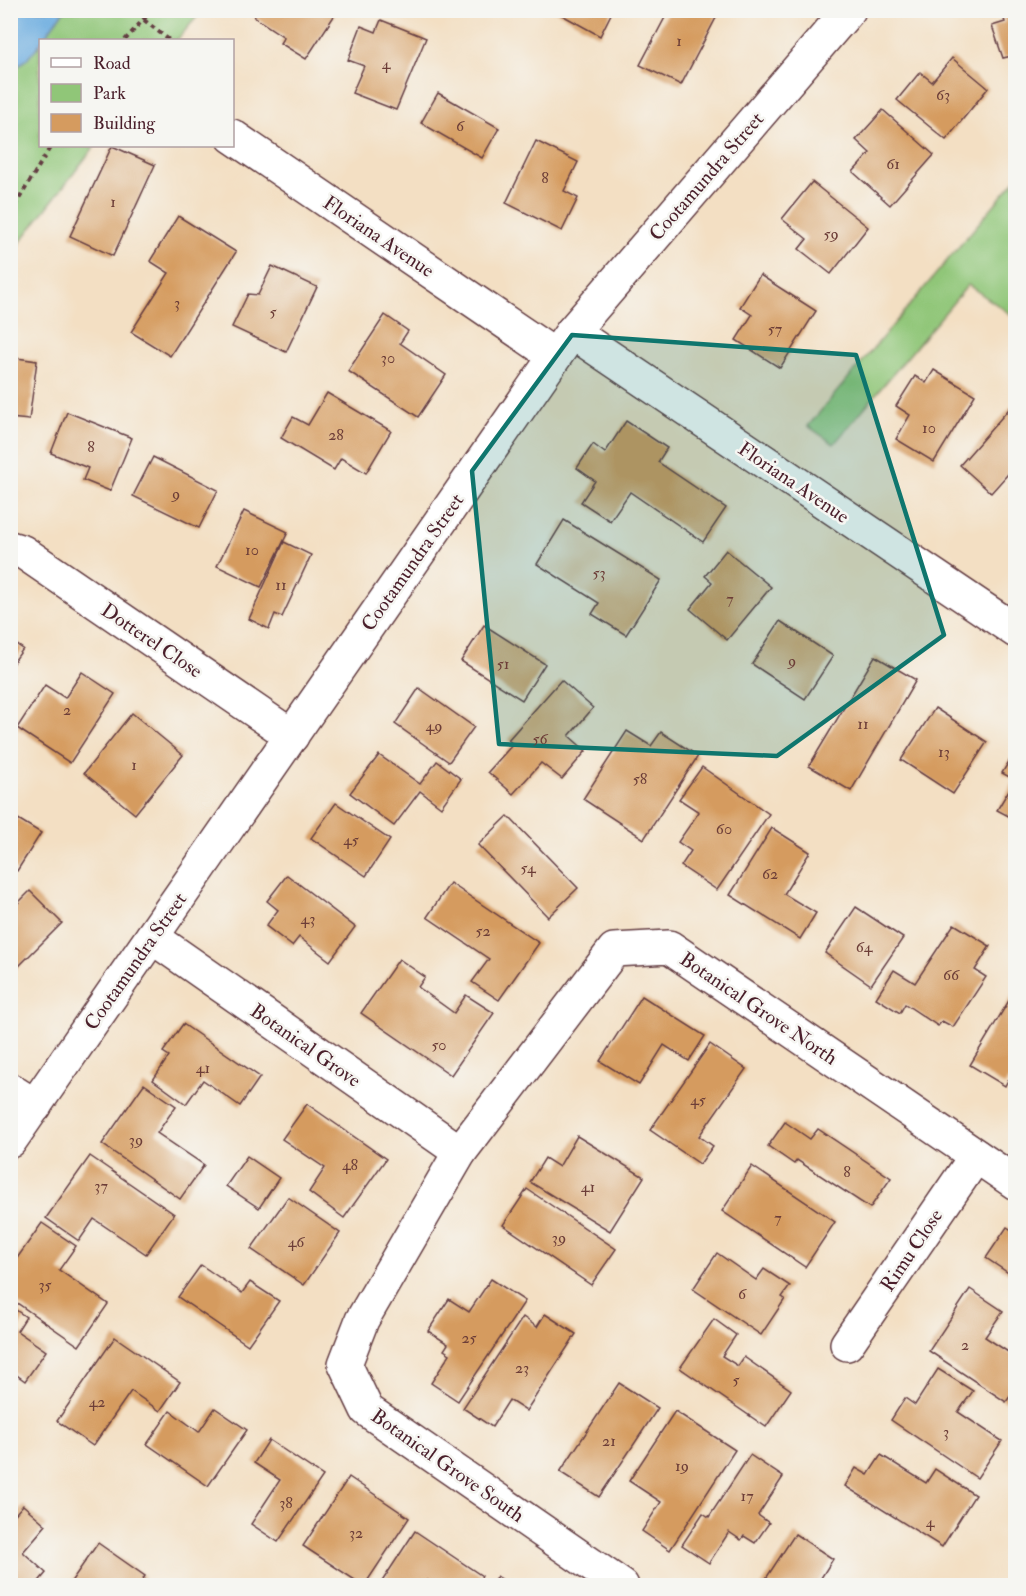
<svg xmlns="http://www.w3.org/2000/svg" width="1026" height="1596" font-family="'IM FELL Double Pica',serif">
	<rect width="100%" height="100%" fill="#f6f6f2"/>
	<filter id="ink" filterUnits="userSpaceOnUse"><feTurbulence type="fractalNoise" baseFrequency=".0167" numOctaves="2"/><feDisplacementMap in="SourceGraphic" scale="12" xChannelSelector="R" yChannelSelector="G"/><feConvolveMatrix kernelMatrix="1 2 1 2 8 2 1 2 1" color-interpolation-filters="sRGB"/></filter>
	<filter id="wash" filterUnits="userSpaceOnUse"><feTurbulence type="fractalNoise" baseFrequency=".008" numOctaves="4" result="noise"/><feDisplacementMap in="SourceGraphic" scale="24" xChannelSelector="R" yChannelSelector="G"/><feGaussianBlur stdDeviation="1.35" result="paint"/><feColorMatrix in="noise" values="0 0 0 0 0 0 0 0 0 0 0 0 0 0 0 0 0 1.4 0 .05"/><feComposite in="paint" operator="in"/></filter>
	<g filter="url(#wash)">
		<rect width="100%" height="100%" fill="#f3dfc3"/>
		<!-- green -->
		<g fill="#90c678" stroke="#6d7252" stroke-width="1.5">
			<path d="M11,11H202L177,40H40V146H95L11,254Z"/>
			<path d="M1015,180V317L968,285L834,444L808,426Z"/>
		</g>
		<!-- water -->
		<path fill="#6dade0" stroke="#5c6686" stroke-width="1.5" d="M11,10H76V11H64C49,28 33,61 11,70Z"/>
		<g id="blocks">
			<!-- building -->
			<g fill="#d59b5f">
				<path d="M259,10H338L306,59L280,43L284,37L254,17Z"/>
				<path d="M553,10H613L600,36Z"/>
				<path d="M669,10H711L718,14L681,85L640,65Z"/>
				<path d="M1001,10H1016V55L1003,58L992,26L1005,22Z"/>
				<path d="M381,20L426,38L396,110L352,93L364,66L348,60L361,26L376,32Z"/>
				<path d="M952,58L988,88L946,140L897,100L920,72L932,82Z"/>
				<path d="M438,93L499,128L482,158L421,123Z"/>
				<path d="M883,110L934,155L890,205L853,172L870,153L856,140Z"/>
				<path d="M536,141L578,162L564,191L578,198L562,231L506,203Z"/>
				<path d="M112,146L155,165L113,256L70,236Z"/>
				<path d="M812,182L868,227L831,274L799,249L807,239L782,219Z"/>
				<path d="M178,216L236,252L170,356L131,332L169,273L150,261Z"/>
				<path d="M272,266L317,287L286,352L232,327L248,294L258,295Z"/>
				<path d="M760,275L816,311L780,368L736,340L752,315L740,307Z"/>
				<path d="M385,315L408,331L400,343L446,375L418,417L348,371Z"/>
				<path d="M10,357L37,361L29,420L10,418Z"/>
				<path d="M934,370L975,395L934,462L896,439L910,415L896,406L915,376L926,383Z"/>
				<path d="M327,393L391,431L366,473L341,458L334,470L281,438L293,417L308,425Z"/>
				<path d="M1016,401V465L991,493L960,465Z"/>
				<path d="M67,412L132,438L110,491L83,480L88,468L51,453Z"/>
				<path d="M626,421L667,448L658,462L726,508L703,542L630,492L610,521L581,502L595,481L577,468L593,444L605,453Z"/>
				<path d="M153,457L218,490L199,528L133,496Z"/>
				<path d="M244,511L288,532L261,587L217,566Z"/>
				<path d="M564,520L661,580L626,635L592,614L599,603L537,564Z"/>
				<path d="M284,542L311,555L282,617L275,614L269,629L249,619Z"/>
				<path d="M726,550L771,587L727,640L690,609L712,582L705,576Z"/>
				<path d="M780,621L833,656L805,699L752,664Z"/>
				<path d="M484,625L545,664L522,700L461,661Z"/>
				<path d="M10,640L23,649L10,667Z"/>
				<path d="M875,656L916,680L851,791L809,766Z"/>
				<path d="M82,672L115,694L70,763L17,728L45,685L65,698Z"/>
				<path d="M561,680L593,708L569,736L586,751L562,779L541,763L513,794L488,772L513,744L508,740Z"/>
				<path d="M419,688L474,727L449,762L395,724Z"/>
				<path d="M935,708L987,742L953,794L901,760Z"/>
				<path d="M132,713L183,755L135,814L84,773Z"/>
				<path d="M627,731L651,746L661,732L698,756L644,839L583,799Z"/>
				<path d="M1016,750V820L997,810L1015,780L1002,773Z"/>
				<path d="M379,755L420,784L437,761L461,779L441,807L420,791L394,826L350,793Z"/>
				<path d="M702,767L769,814L717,890L681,866L691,851L678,842L699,812L679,799Z"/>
				<path d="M336,803L390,840L366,876L311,838Z"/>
				<path d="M10,814L41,833L17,871L10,867Z"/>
				<path d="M508,816L578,888L548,917L478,845Z"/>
				<path d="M772,828L810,852L784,894L816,913L800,939L730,895Z"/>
				<path d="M287,875L355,927L330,961L299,937L292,946L266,926L278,910L267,901Z"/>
				<path d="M450,883L539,943L499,1000L472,982L489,959L427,917Z"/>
				<path d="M30,891L62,923L10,975V911Z"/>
				<path d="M856,907L903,938L871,985L825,953Z"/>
				<path d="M954,924L990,946L975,970L986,977L953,1027L942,1021L938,1026L905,1004L900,1013L876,998L894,970L915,983Z"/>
				<path d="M399,959L425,977L418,987L454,1013L466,995L494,1013L451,1075L361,1013Z"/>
				<path d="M1016,989V1084L1008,1080L1005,1086L970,1065Z"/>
				<path d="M642,996L705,1036L689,1061L664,1045L639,1085L600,1061Z"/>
				<path d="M183,1024L260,1077L240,1106L203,1080L186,1104L153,1080L169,1056L163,1052Z"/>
				<path d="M710,1044L746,1069L699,1136L713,1146L700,1164L650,1130Z"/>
				<path d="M144,1084L176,1106L157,1133L204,1165L180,1199L102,1144Z"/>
				<path d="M307,1104L386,1159L344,1218L309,1192L325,1168L282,1139Z"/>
				<path d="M785,1122L810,1139L818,1129L891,1178L870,1208L797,1160L794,1164L768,1146Z"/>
				<path d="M577,1136L644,1177L610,1231L530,1182L545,1158L559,1167Z"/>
				<path d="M90,1156L174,1214L146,1254L94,1219L79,1241L46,1218Z"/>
				<path d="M247,1156L279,1178L259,1208L226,1186Z"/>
				<path d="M752,1166L835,1222L805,1267L722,1211Z"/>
				<path d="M527,1189L616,1249L591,1285L503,1225Z"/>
				<path d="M288,1197L340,1233L304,1285L251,1249Z"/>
				<path d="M42,1223L76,1246L59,1270L108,1304L79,1346L10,1298V1268Z"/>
				<path d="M1007,1227L1016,1233V1278L986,1258Z"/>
				<path d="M717,1253L756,1280L764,1269L790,1286L782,1297L785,1299L761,1335L693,1289Z"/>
				<path d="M201,1265L242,1293L250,1282L279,1301L248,1345L178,1297Z"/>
				<path d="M491,1279L525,1301L458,1401L431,1383L450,1354L444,1350L448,1344L428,1331L449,1299L469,1312Z"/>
				<path d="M970,1289L1003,1311L985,1337L1016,1357V1388L1006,1402L929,1351Z"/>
				<path d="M10,1306L26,1317L17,1331L46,1351L25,1381L10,1370Z"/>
				<path d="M545,1314L576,1334L526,1411L509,1400L492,1427L463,1408L523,1317L537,1327Z"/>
				<path d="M714,1319L736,1335L722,1356L738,1366L744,1357L791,1390L766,1427L680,1368Z"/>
				<path d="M115,1337L180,1382L160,1411L131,1391L93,1446L57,1421Z"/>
				<path d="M938,1369L973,1391L958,1412L1002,1441L977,1478L891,1420L905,1398L915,1405Z"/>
				<path d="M619,1383L658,1408L599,1497L560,1472Z"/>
				<path d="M215,1408L247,1430L208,1486L147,1444L170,1411L199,1432Z"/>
				<path d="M675,1411L735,1450L670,1550L642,1531L661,1502L629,1481Z"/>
				<path d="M269,1440L323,1476L278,1542L251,1524L280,1480L254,1463Z"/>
				<path d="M750,1455L783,1477L758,1515L769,1523L755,1543L744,1536L741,1540L729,1532L709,1563L682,1545L703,1513L709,1517Z"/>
				<path d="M881,1455L926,1483L935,1469L975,1495L942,1547L845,1486L856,1468L868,1475Z"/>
				<path d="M349,1477L409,1518L364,1586L303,1546Z"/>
				<path d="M23,1505L46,1525L23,1552L46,1573L35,1586H10V1520Z"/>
				<path d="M415,1531L482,1576L476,1586H435L427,1580L424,1586H379Z"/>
				<path d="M795,1534L833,1559L816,1586H761Z"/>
				<path d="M98,1543L145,1576L139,1586H68Z"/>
				<path d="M497,1576L512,1586H491Z"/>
			</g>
		</g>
	</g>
	<g filter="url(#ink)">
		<use href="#blocks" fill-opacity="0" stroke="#633c42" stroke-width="1.5"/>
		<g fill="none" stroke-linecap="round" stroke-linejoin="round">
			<defs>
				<g id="minor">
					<path d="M232,136L555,356"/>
					<path d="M572,332L1016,631"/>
					<path d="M10,548L23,552L292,736"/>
					<path d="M152,937L460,1152"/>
					<path d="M10,1090L35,1106"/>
					<path d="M10,1141L572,332L849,10"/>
					<path d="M847,1344L976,1156"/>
					<path d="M622,1586L367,1410L345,1364L362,1320L460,1152L614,950L669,947L1016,1183"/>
				</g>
			</defs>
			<!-- minor casing -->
			<use href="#minor" stroke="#633c42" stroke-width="36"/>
			<!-- path -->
			<g stroke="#633c42" stroke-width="4" stroke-dasharray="4.5 4.5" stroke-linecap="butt">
				<path d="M144,20L169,40"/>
				<path d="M125,40L152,10"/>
				<path d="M10,214L51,146"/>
			</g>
			<!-- minor -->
			<use href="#minor" stroke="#fff" stroke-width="33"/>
		</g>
	</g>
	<!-- marked area -->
	<path fill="#0f766e" fill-opacity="0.2" stroke="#0f766e" stroke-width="4.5" stroke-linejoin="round" d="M572,335L856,355L944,635L777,756L499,744L472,471Z"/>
	<g text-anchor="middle" stroke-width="5" stroke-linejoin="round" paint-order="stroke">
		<!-- number labels -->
		<g font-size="16" fill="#6d3e38">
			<text x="679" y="46">1</text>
			<text x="386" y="69">4</text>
			<text x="943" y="100">63</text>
			<text x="460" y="131">6</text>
			<text x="893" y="169">61</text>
			<text x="545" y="183">8</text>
			<text x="113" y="207">1</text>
			<text x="831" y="239">59</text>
			<text x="177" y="308">3</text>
			<text x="273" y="317">5</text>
			<text x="775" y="334">57</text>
			<text x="388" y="363">30</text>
			<text x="929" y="433">10</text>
			<text x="336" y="440">28</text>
			<text x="91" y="452">8</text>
			<text x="176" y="499">9</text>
			<text x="252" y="555">10</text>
			<text x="599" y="578">53</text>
			<text x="281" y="590">11</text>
			<text x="730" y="604">7</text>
			<text x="792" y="666">9</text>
			<text x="503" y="669">51</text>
			<text x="67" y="715">2</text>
			<text x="863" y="729">11</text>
			<text x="434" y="731">49</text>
			<text x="540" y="744">56</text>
			<text x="944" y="757">13</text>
			<text x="134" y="770">1</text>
			<text x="640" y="784">58</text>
			<text x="724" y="834">60</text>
			<text x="351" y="845">45</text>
			<text x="528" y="873">54</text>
			<text x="770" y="879">62</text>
			<text x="308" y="924">43</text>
			<text x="483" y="936">52</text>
			<text x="864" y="952">64</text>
			<text x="951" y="980">66</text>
			<text x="439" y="1050">50</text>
			<text x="203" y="1073">41</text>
			<text x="698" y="1105">45</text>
			<text x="136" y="1145">39</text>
			<text x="350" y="1170">48</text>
			<text x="847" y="1177">8</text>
			<text x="101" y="1191">37</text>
			<text x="588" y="1192">41</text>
			<text x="778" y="1223">7</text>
			<text x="559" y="1243">39</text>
			<text x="296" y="1247">46</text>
			<text x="45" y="1290">35</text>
			<text x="742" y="1299">6</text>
			<text x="469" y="1343">25</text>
			<text x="965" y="1350">2</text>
			<text x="522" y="1373">23</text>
			<text x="736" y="1385">5</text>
			<text x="97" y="1407">42</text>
			<text x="946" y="1437">3</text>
			<text x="609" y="1446">21</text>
			<text x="682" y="1471">19</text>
			<text x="747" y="1501">17</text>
			<text x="286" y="1508">38</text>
			<text x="930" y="1527">4</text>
			<text x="356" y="1538">32</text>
		</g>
		<!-- street labels -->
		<g font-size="20" fill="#4a1f2b" stroke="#f6f6f2">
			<text transform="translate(706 176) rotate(-49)" y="7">Cootamundra Street</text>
			<text transform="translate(379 236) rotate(34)" y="7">Floriana Avenue</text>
			<text transform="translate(794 482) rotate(34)" y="7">Floriana Avenue</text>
			<text transform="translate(412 562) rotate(-55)" y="7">Cootamundra Street</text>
			<text transform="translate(152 640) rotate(34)" y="7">Dotterel Close</text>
			<text transform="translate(135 961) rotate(-55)" y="7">Cootamundra Street</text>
			<text transform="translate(759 1008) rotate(34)" y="7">Botanical Grove North</text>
			<text transform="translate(306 1045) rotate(35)" y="7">Botanical Grove</text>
			<text transform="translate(911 1250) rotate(-56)" y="7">Rimu Close</text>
			<text transform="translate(448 1465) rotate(35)" y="7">Botanical Grove South</text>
		</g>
	</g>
	<!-- margin -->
	<rect width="1026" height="1596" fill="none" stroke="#f6f6f2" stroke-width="36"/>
	<!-- legend -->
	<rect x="39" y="39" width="195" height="108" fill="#f6f6f2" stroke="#b1a0a2" stroke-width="1.5"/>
	<rect x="51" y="58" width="30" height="9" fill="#ffffff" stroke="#b1a0a2" stroke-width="1.5"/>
	<text x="93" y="69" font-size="18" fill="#4a1f2b">Road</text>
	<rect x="51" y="84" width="30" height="18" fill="#90c678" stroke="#b1a0a2" stroke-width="1.5"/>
	<text x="93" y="99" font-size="18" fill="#4a1f2b">Park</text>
	<rect x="51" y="114" width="30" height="18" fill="#d59b5f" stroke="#b1a0a2" stroke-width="1.5"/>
	<text x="93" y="129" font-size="18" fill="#4a1f2b">Building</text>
</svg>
